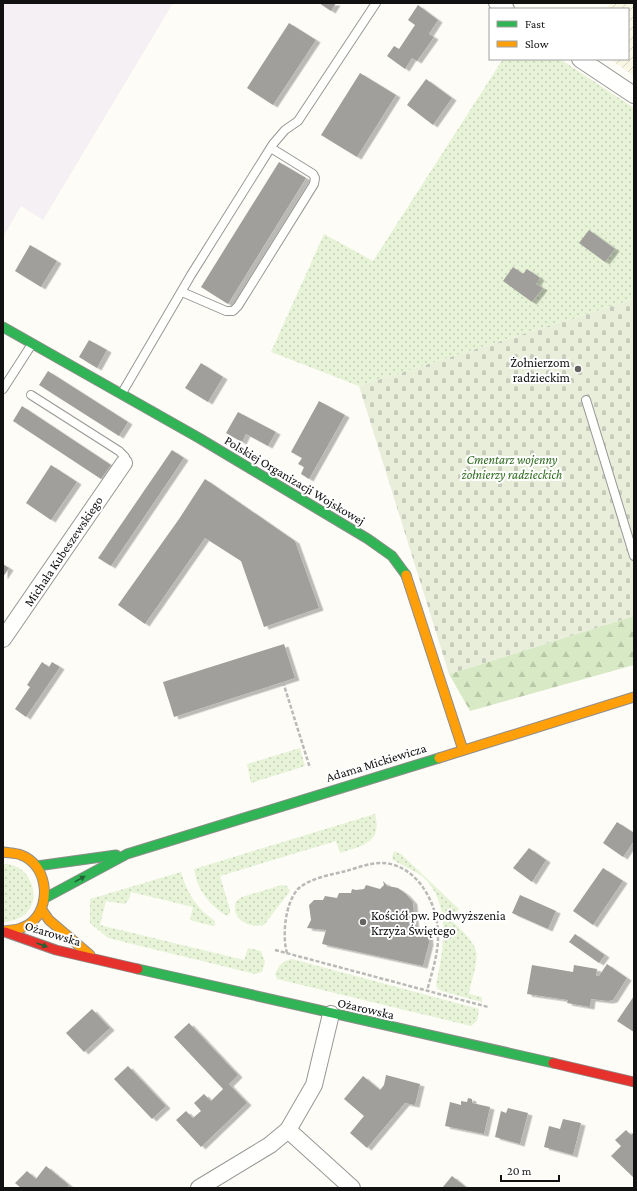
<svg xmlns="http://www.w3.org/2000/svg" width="637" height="1191" font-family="'Crimson Pro',serif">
	<defs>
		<pattern id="farmland-furrows" width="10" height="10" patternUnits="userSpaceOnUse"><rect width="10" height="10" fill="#f9f7e4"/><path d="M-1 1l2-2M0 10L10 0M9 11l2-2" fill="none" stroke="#d4d3c3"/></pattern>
		<pattern id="grass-dots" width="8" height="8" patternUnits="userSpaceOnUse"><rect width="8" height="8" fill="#e7f3d7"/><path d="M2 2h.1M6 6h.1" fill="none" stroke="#c5cfb8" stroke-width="1.8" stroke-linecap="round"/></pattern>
		<pattern id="forest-firs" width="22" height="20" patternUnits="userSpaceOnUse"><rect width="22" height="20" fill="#d8eac5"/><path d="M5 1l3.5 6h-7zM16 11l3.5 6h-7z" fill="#b8c8a8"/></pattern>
		<pattern id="cemetery-stones" width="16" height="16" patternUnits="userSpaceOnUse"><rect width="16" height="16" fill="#e9eedb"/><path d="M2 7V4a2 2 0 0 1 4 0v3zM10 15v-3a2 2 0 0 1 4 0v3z" fill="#c7cbbb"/></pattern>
		<filter id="shadow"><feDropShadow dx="4.5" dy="2.5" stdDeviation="0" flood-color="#0004"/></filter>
	</defs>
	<rect width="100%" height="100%" fill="#fdfcf7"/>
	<!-- industrial -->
	<path fill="#f5f0f3" d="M3,3H173L43,220L21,206L3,237Z"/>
	<!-- farmland -->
	<path fill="url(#farmland-furrows)" d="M610,3H634V76L610,59H628V9H606Z"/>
	<!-- grass -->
	<g fill="url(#grass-dots)">
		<path d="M503,59H560L634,108V299L359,386L271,352L324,234L373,261Z"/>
		<path d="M300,748L305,766L251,783L247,764Z"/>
		<path d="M375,814C383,843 362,846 340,853L336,841L220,876L230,910V913L227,916C209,905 197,890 194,869Z"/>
		<path d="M394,851L401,854L459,909L450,919C485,952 479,950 469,994L482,997V1002L441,991L437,988L436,984C444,950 452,902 422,876C413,869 402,866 393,860L392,857Z"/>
		<path d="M3,864C31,862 46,903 21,917C16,920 9,921 3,923Z"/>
		<path d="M181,872C187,893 197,909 215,921V925L212,926L190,920L193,907L131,892L129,899L125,904L106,901L100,925L244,960L248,948L261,951L265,962L262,972L255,974L108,938L90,923V899Z"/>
		<path d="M282,885L287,886L290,891L264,925C248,929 230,918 236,901L242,897Z"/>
		<path d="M292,959L479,1009L477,1021L471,1026L277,979L275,974C279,965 282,961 292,959Z"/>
	</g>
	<!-- forest -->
	<path fill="url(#forest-firs)" d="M634,616V665L470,711L449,674Z"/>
	<!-- cemetery -->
	<path fill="url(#cemetery-stones)" d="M634,299V616L449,674L359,386Z"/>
	<!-- building -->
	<g fill="#a19f9c" filter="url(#shadow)">
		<path d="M319,3H336L331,11Z"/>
		<path d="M418,5L438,20L429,34L434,37L417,61L412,58L405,69L387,56L394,46L399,49L415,25L408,20Z"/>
		<path d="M289,23L316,40L273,105L247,88Z"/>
		<path d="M360,73L396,95L357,157L321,135Z"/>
		<path d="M426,79L452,98L433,125L407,105Z"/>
		<path d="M279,162L306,178L228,304L201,287Z"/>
		<path d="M589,230L615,249L605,262L579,243Z"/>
		<path d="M30,245L57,261L41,287L15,271Z"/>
		<path d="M513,267L523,274L527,269L540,278L536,284L543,288L532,302L503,281Z"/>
		<path d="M89,340L107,350L97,368L79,357Z"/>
		<path d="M201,363L223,377L208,402L185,388Z"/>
		<path d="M48,371L128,422L119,436L39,385Z"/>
		<path d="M319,401L345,415L309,479L301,474L304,467L298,464L302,458L291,452Z"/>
		<path d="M22,406L111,465L101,479L13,421Z"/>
		<path d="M238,412L276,432L268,446L246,434L242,442L226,433Z"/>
		<path d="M172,450L184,458L111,566L98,558Z"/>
		<path d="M51,465L77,482L51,520L26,503Z"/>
		<path d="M205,479L295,541L319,608L264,627L241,561L205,538L145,624L118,605L179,519Z"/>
		<path d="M3,564L9,568L3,577Z"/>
		<path d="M284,644L295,678L174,717L163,682Z"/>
		<path d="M42,662L49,667L52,662L60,667L26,717L15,709L30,687L27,685Z"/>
		<path d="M617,822L634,833V841L623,857L603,843Z"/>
		<path d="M529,848L546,860L532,882L513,868Z"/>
		<path d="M603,868L623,881L593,925L573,911Z"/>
		<path d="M383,881L388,886L398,888L406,894L413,902L415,932H428L429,943L423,966L322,944L326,930L307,928L311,920L309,905L314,900H323L325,896L337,898L339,893H351L352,889L356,890L364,889L366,885L380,889L384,885Z"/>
		<path d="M520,895L556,911L548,929L512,913Z"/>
		<path d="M575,934L605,955L599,963L569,942Z"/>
		<path d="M607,964L627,978L613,1000L608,1001L591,999L590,1007L567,1003L568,1000L527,994L532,965L573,972L574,965L597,969L596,976H599Z"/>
		<path d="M634,996V1032L617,1021Z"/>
		<path d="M92,1009L110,1028L84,1052L66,1033Z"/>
		<path d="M189,1023L238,1075L229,1084L247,1103L201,1147L176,1120L186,1111L193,1118L201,1111L194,1103L204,1094L211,1101L223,1089L174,1037Z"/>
		<path d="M128,1066L166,1106L152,1119L114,1079Z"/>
		<path d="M386,1075L420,1084L415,1105L405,1103L367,1148L350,1133L364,1116L344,1099L363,1076L380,1090L384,1085Z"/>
		<path d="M468,1098L472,1099V1103L490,1107L484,1134L445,1126L450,1102L461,1105V1101L467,1102Z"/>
		<path d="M508,1108L528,1113L520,1144L495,1137L501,1111L506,1113Z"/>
		<path d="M563,1119L581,1123L573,1155L544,1147L549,1126L560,1129Z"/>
		<path d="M626,1130L631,1135L634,1132V1178L611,1156L621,1146L615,1140Z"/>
		<path d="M46,1166L69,1185L67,1188H21L15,1183L27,1171L36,1179Z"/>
		<path d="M452,1176L467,1188H442Z"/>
	</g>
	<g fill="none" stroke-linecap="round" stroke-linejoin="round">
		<defs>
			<g id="lane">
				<path d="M182,292L226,311H233L238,306L314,184L315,178L313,174L271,148"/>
				<path d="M3,389L32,344"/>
				<path d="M122,393L191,275L273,144L285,130L298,121L376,3"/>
				<path d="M31,395L119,451L125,457L124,463"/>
				<path d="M586,400L634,556"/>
			</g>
			<g id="street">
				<path d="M497,3L506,9"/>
				<path d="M580,59L634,95"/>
				<path d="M3,639L124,463"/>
				<path d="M288,1130L352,1188"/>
				<path d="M199,1188L270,1145L288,1130L314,1085L331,1014"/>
			</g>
			<g id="fast">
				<path d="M3,327L199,438L368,539L392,556L406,575"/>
				<path d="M37,866L116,855"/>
				<path d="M45,898L127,854L439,758"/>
				<path d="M138,969L553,1063"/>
			</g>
			<g id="slow">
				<path d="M406,575L463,750"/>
				<path d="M439,758L634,697"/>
				<path d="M3,852C9,853 16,853 21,855C46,864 52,901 34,920C26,929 14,930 3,931"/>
				<path d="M42,910L49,920L90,955"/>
			</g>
			<g id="jam">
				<path d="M5,932L56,950L138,969"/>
				<path d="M553,1063L634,1082"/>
			</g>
		</defs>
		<!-- lane casing -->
		<use href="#lane" stroke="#979795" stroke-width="10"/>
		<!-- street casing -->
		<use href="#street" stroke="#979795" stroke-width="18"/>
		<!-- fast casing -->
		<use href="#fast" stroke="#8e8d8b" stroke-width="11"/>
		<!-- slow casing -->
		<use href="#slow" stroke="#8e8d8b" stroke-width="11"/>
		<!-- jam casing -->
		<use href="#jam" stroke="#8e8d8b" stroke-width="11"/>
		<!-- path -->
		<g stroke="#b9b9b8" stroke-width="2.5" stroke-dasharray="4 2" stroke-linecap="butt">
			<path d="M283,682L310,768"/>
			<path d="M275,950L488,1007"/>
			<path d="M287,953C282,936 285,903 298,889C310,878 330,875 346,871C357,868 369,863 381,863C415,863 437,901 438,932C439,952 432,972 427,991"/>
		</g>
		<!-- lane -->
		<use href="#lane" stroke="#fffffe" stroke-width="8"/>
		<!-- street -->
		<use href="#street" stroke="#fffffe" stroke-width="16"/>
		<!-- fast -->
		<use href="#fast" stroke="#30b455" stroke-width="9"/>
		<!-- slow -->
		<use href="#slow" stroke="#ff9f0a" stroke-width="9"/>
		<!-- jam -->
		<use href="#jam" stroke="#e5322d" stroke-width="9"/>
	</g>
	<!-- one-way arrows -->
	<defs><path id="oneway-solid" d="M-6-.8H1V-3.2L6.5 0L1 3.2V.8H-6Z"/></defs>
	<g fill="#206233">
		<use href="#oneway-solid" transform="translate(80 879) rotate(-29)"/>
		<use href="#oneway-solid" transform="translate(42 945) rotate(20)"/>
	</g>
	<!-- markers -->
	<g fill="#646362" stroke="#fff" stroke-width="1.5">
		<circle cx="578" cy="369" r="4"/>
		<circle cx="363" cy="922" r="4"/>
	</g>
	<g text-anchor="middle" stroke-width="4" stroke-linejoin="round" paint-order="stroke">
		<!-- poi labels -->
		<g font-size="13" fill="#111" stroke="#fff" text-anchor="end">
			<text x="570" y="367">Żołnierzom<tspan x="570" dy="15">radzieckim</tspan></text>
			<text x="371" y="920" text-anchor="start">Kościół pw. Podwyższenia<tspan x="371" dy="15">Krzyża Świętego</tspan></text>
		</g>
		<!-- park labels -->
		<g font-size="13" font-style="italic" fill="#2f6b1f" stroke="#fff">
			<text x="512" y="464">Cmentarz wojenny<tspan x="512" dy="15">żołnierzy radzieckich</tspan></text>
		</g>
		<!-- street labels -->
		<g font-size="13" fill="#111" stroke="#fff">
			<text transform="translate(295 480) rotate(31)" y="5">Polskiej Organizacji Wojskowej</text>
			<text transform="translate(63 551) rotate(-56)" y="5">Michała Kubeszewskiego</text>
			<text transform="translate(376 762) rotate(-17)" y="5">Adama Mickiewicza</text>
			<text transform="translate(53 933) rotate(17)" y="5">Ożarowska</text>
			<text transform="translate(366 1008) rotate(13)" y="5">Ożarowska</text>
		</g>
	</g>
	<!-- border -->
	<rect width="637" height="1191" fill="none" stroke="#111111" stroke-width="8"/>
	<!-- legend -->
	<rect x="489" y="8" width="140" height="52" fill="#ffffff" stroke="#a0a0a0"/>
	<rect x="497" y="21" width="20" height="6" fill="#30b455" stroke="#a0a0a0"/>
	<text x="525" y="28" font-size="12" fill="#111111">Fast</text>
	<rect x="497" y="41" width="20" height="6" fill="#ff9f0a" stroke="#a0a0a0"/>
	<text x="525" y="48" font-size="12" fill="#111111">Slow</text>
	<!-- scale -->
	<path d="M501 1175v6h58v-6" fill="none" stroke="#111111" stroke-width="2"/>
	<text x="507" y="1175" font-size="12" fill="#111111" stroke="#ffffff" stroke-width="3" paint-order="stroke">20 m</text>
</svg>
